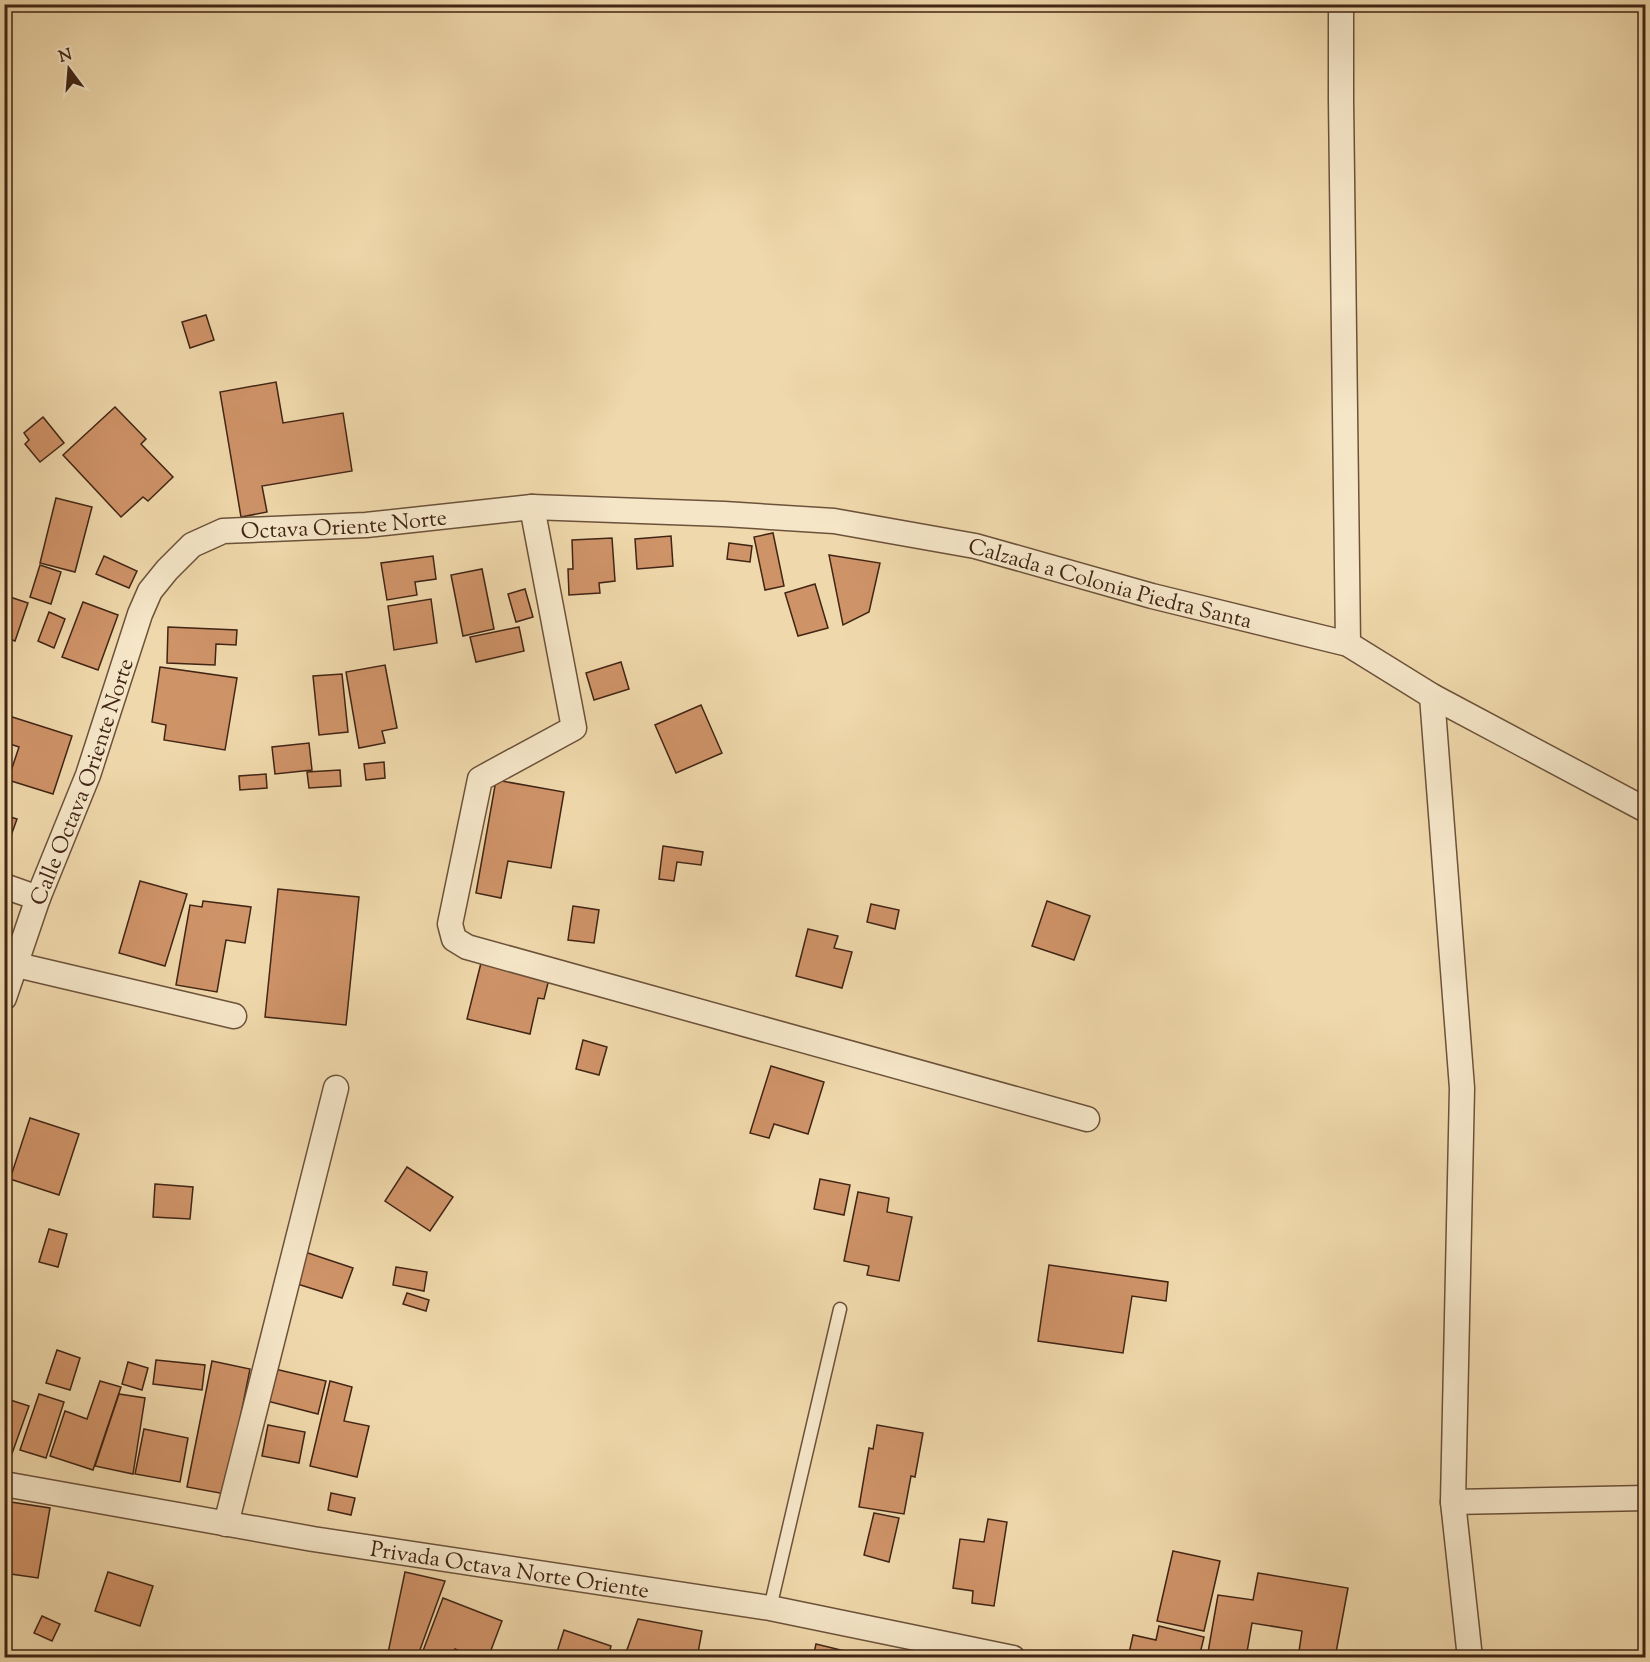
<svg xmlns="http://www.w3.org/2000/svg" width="1650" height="1662" font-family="'Sorts Mill Goudy',serif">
	<rect width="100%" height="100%" fill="#efd8ab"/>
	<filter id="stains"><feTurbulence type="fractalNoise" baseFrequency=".00333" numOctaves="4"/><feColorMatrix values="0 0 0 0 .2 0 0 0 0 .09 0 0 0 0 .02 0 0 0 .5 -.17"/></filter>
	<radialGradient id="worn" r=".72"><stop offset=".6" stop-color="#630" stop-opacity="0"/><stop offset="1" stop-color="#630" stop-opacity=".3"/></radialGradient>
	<!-- building -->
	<g fill="#cf9368" stroke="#412515" stroke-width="1.5">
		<path d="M206,315L214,340L190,348L182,322Z"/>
		<path d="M276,382L283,423L343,413L352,471L262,486L267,512L241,517L220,392Z"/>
		<path d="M115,407L146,439L141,444L173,477L148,501L143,497L121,517L63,455Z"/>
		<path d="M43,417L64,443L40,462L25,444L29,440L24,433Z"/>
		<path d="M56,498L92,507L75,572L40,563Z"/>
		<path d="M773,533L784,586L765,590L754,537Z"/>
		<path d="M671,536L673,566L637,569L635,539Z"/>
		<path d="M612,538L615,581L599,583L600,593L569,595L568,569H573L572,540Z"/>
		<path d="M729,543L752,546L750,562L727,559Z"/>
		<path d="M829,555L880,563L869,612L843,625Z"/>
		<path d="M104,556L137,571L129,588L96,574Z"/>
		<path d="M433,556L436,579L415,582L417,595L387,600L381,563Z"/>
		<path d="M40,565L61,572L51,604L30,597Z"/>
		<path d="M482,569L494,629L463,636L451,575Z"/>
		<path d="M815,584L828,628L798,636L785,593Z"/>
		<path d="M525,589L533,617L516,622L508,594Z"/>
		<path d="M4,595L28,603L15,641L4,637Z"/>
		<path d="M431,599L437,643L394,650L388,606Z"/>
		<path d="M83,602L118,615L98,670L62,657Z"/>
		<path d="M49,612L65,619L54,648L38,641Z"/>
		<path d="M168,627L237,630L236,645L216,644L215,665L167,663Z"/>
		<path d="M519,627L524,651L476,662L470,637Z"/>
		<path d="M621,662L629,689L594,700L586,673Z"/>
		<path d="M385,665L397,728L382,731L385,743L359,748L346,672Z"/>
		<path d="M160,667L237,678L225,750L164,740L166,725L152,722Z"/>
		<path d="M342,674L348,732L319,735L313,676Z"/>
		<path d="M701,705L722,753L676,773L655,725Z"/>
		<path d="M6,715L72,736L53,794L8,780L19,747L4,742Z"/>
		<path d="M309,743L312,770L275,774L272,747Z"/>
		<path d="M384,762L385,778L366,780L364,764Z"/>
		<path d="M340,770L341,786L309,788L307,772Z"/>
		<path d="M266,774L267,788L240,790L239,776Z"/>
		<path d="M496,780L564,792L551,868L508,861L501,898L476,893Z"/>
		<path d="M4,815L17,819L8,844L4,843Z"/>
		<path d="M663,846L703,852L701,865L677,862L674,881L659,879Z"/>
		<path d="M140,881L187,894L165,966L119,953Z"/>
		<path d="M278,889L359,897L346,1025L265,1017Z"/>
		<path d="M203,901L251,907L245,943L226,940L217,992L176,985L190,905L202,907Z"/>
		<path d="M1047,901L1090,916L1074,960L1032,946Z"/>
		<path d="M871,904L899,910L895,929L867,922Z"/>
		<path d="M573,906L599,910L594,943L568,940Z"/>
		<path d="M808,929L838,936L834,948L852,952L842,988L796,976Z"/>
		<path d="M481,963L549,979L544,999L538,998L530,1034L467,1019Z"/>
		<path d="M583,1040L607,1047L599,1075L576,1069Z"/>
		<path d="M771,1066L824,1082L808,1134L774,1124L769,1138L750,1133Z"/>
		<path d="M30,1118L79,1134L59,1195L10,1179Z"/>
		<path d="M407,1167L453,1197L430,1231L385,1201Z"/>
		<path d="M820,1179L850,1185L844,1215L814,1209Z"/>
		<path d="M155,1184L193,1187L190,1219L153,1217Z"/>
		<path d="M858,1192L889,1198L887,1212L912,1217L899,1281L867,1275L869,1266L844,1261Z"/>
		<path d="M49,1229L67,1234L58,1267L39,1262Z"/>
		<path d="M302,1251L353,1268L342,1298L291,1282Z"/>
		<path d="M1049,1265L1168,1282L1166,1301L1132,1296L1123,1353L1038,1341Z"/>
		<path d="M396,1267L427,1272L424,1291L393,1285Z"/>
		<path d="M407,1293L429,1300L426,1311L403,1304Z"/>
		<path d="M57,1350L80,1358L70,1390L46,1383Z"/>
		<path d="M156,1360L205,1365L202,1390L153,1384Z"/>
		<path d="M212,1361L250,1369L225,1494L187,1487Z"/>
		<path d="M128,1362L148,1368L142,1390L122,1384Z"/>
		<path d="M275,1369L326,1381L318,1414L267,1401Z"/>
		<path d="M100,1381L121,1387L93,1470L50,1456L65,1411L87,1419Z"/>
		<path d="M330,1381L352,1387L344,1421L369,1426L357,1477L310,1466Z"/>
		<path d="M39,1394L64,1402L46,1458L20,1450Z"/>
		<path d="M119,1394L145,1398L133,1474L95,1466Z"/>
		<path d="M4,1398L29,1406L9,1462L4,1461Z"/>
		<path d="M268,1425L305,1432L299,1463L262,1456Z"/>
		<path d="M877,1425L923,1433L915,1477L911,1476L904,1514L859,1507L869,1448L873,1449Z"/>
		<path d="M144,1429L188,1438L180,1482L135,1474Z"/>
		<path d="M331,1493L355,1498L351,1515L328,1510Z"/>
		<path d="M4,1501L50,1508L38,1578L4,1573Z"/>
		<path d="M874,1513L899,1518L889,1562L864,1555Z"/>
		<path d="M988,1519L1007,1522L994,1606L972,1603L973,1591L953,1588L960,1539L984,1542Z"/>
		<path d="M1173,1551L1220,1561L1204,1631L1157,1621Z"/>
		<path d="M108,1572L153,1586L140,1626L95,1611Z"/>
		<path d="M405,1572L445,1581L417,1658H375L376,1651L388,1653Z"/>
		<path d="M1258,1573L1348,1588L1335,1658H1298L1302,1631L1252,1623L1246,1658L1223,1654V1658H1207L1218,1595L1253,1600Z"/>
		<path d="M443,1598L502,1621L488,1658H478L455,1649L451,1658L421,1656Z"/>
		<path d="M42,1616L60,1624L52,1641L34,1633Z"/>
		<path d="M638,1619L702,1631L697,1658H624Z"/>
		<path d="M1159,1626L1204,1637L1199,1658H1128L1133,1635L1156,1640Z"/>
		<path d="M564,1630L611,1646L608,1657L611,1658H555Z"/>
		<path d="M816,1644L845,1651L843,1658H813Z"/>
	</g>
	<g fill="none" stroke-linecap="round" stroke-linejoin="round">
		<defs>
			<path id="service" d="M770,1608L840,1309"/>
			<g id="minor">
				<path d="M1341,4V100L1348,644"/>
				<path d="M532,507L574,728L480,779L450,924L454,939L467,947L1087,1119"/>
				<path d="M1432,696L1462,1088L1453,1502L1470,1658"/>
				<path d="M4,886L38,898"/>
				<path d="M17,965L234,1016"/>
				<path id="s1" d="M4,998L38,898L88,775L140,614L150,591L167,570L192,545L223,531L366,525L532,507L724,514L834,521L975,546L1152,596L1348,644L1432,696L1646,810"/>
				<path id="s2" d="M4,1484L313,1539L770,1608L1013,1658"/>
				<path d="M1453,1502L1646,1498"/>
				<path d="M226,1524L336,1088"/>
			</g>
		</defs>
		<!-- service casing -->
		<use href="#service" stroke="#6c523a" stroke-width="15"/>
		<!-- minor casing -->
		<use href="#minor" stroke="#6c523a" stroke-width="27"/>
		<!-- service -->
		<use href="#service" stroke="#f5e6c8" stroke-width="12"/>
		<!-- minor -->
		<use href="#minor" stroke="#f5e6c8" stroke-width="24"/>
	</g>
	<g text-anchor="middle" stroke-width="4.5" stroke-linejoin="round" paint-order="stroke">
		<!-- street labels -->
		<g font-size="22" fill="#412515" stroke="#f5e6c8">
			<text dy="8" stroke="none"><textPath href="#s1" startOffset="650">Octava Oriente Norte</textPath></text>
			<text dy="8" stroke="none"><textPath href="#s1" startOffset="1425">Calzada a Colonia Piedra Santa</textPath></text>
			<text dy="8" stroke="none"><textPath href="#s1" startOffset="230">Calle Octava Oriente Norte</textPath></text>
			<text dy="8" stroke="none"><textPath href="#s2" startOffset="513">Privada Octava Norte Oriente</textPath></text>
		</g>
	</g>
	<!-- margin -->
	<rect width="1650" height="1662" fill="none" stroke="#efd8ab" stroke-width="24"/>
	<rect x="6" y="6" width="1638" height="1650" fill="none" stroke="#412515" stroke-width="3"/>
	<rect x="12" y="12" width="1626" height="1638" fill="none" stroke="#412515" stroke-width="1.5"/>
	<!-- north arrow -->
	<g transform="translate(69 69) rotate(344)" stroke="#f5e6c8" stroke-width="4.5" paint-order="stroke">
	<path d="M0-4.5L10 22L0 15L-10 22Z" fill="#412515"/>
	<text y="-9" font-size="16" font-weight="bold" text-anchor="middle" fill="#412515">N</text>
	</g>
	<rect width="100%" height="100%" filter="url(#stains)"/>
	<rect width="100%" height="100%" fill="url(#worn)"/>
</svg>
